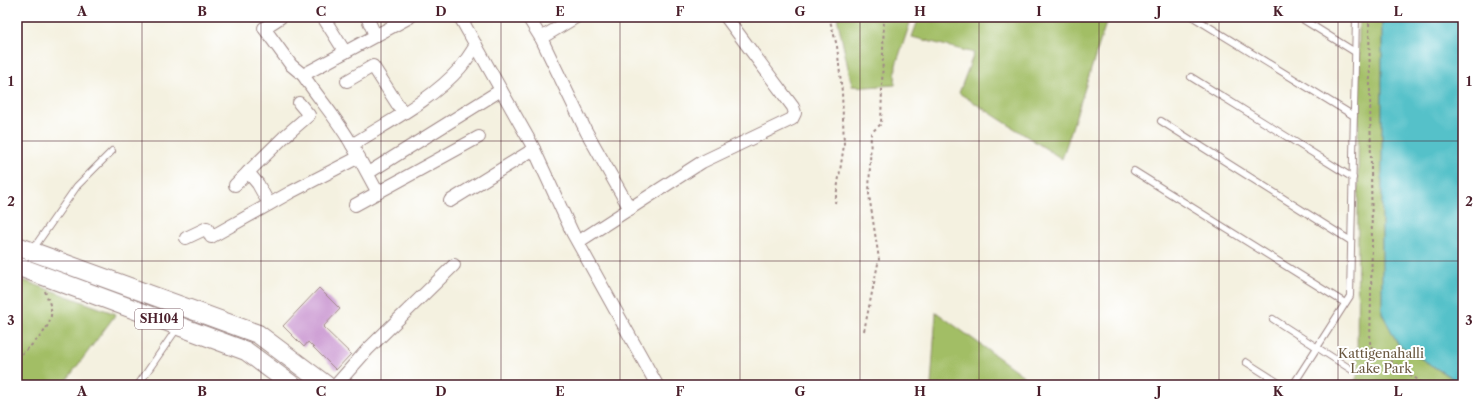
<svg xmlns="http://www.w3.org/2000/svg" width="1480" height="402" font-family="'Libre Caslon Text',serif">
	<rect width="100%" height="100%" fill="#fff"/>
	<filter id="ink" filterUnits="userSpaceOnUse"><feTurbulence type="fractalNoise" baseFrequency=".025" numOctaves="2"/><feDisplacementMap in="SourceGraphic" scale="8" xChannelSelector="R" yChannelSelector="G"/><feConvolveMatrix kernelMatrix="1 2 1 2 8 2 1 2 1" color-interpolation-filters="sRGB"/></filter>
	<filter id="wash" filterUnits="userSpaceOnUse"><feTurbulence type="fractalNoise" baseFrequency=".012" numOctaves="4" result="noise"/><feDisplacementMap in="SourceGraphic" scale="16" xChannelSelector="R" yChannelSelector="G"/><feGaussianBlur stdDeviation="0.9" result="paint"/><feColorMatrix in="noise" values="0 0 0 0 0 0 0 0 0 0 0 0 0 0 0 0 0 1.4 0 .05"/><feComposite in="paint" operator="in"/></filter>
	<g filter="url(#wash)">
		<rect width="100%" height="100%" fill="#f4f1e0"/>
		<!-- green -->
		<g fill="#a2be65" stroke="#766e48">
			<path d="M837,17H912L896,65L895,85L866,87L852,86Z"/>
			<path d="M919,17H1108L1062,159L959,93L974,53L912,37Z"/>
			<path d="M1359,17H1382V313L1398,344L1462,385H1352L1357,377Z"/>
			<path d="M17,278L116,314L63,385H17Z"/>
			<path d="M936,312L1036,385H931Z"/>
		</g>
		<!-- water -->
		<path fill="#54c1c9" stroke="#4f707a" d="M1382,17H1463V385L1398,344L1382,313Z"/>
		<g id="blocks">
			<!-- building -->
			<path fill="#c995d0" d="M319,288L340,309L323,327L351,354L336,370L308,342L304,347L283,326Z"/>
		</g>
	</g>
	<g filter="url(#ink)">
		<use href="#blocks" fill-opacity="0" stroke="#9f8886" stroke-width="1"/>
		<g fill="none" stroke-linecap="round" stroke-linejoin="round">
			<defs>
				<g id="service">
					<path d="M1193,17L1354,116"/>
					<path d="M1299,17L1355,52"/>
					<path d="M1191,77L1353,178"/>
					<path d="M1161,121L1351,241"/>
					<path d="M1134,171L1345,303"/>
					<path d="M33,249L77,186L112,151"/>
					<path d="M1273,319L1352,370"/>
					<path d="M1246,362L1282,385"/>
					<path d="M138,385L178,327"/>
					<path d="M1293,385L1350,296L1356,17"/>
				</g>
				<g id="minor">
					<path d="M281,17L264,28L291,65L303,75"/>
					<path d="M323,17L345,52"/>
					<path d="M367,17L375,35"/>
					<path d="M460,17L532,145L572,232L657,385"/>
					<path d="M528,17L541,38L586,131L630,209"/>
					<path d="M541,38L576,17"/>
					<path d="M347,81L373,66L403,113"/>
					<path d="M352,145C338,120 319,99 303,75L410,17"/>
					<path d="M248,172L258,184L269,204"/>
					<path d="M368,173L501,90"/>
					<path d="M235,185L285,136L308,116L309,115L299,103"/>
					<path d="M378,193L352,145C388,122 432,100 460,68C466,61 471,53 476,45"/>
					<path d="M450,201L534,149"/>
					<path d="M355,205L479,137"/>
					<path d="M186,238L207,228L211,237L291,192L359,157"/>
					<path d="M578,242L702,162L792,119L795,113L793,107L726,17"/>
					<path d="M336,385L367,350L454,265"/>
				</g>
				<g id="primary">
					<path d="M17,246L258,334L326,385"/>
					<path d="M17,266L246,351L292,385"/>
				</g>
			</defs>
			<!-- service casing -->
			<use href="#service" stroke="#9f8886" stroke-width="8"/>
			<!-- minor casing -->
			<use href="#minor" stroke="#9f8886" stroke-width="14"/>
			<!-- primary casing -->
			<use href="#primary" stroke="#9f8886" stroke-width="20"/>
			<!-- path -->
			<g stroke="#9f8886" stroke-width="2" stroke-dasharray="3 3" stroke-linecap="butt">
				<path d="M829,17L837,46L842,92L844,145L835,203"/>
				<path d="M1369,17L1372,242L1370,346L1425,385"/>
				<path d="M864,331L879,259L869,195L871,133L881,124L884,17"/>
				<path d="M17,358C29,347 54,329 51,309C50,303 47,297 45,291"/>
			</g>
			<!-- service -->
			<use href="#service" stroke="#fff" stroke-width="6"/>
			<!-- minor -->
			<use href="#minor" stroke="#fff" stroke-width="12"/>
			<!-- primary -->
			<use href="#primary" stroke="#fff" stroke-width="18"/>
		</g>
	</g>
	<!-- grid -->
	<path fill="none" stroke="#4a1f2b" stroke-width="1" stroke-opacity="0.55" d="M142,17V385M261,17V385M381,17V385M501,17V385M620,17V385M740,17V385M860,17V385M979,17V385M1099,17V385M1219,17V385M1338,17V385M17,141H1463M17,261H1463"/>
	<g text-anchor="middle" stroke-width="4" stroke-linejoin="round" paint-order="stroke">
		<!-- shield labels -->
		<rect fill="#fff" stroke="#80626b" stroke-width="1" x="135" y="309" width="48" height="20" rx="3"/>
		<g font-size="12" font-weight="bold" fill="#4a1f2b">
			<text x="159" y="323">SH104</text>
		</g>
		<!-- park labels -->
		<g font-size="13" fill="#69573f" stroke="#fff">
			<text x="1381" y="358">Kattigenahalli<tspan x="1381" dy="15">Lake Park</tspan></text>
		</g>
	</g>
	<!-- margin -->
	<rect width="1480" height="402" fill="none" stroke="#fff" stroke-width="44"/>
	<rect x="22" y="22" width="1436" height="358" fill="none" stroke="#4a1f2b" stroke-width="1.5"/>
	<g font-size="13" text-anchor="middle" font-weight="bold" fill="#4a1f2b">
		<text x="82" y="16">A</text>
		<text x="202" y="16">B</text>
		<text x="321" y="16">C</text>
		<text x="441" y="16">D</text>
		<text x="560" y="16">E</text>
		<text x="680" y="16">F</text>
		<text x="800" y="16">G</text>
		<text x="920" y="16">H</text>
		<text x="1039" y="16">I</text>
		<text x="1159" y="16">J</text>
		<text x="1278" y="16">K</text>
		<text x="1398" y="16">L</text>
		<text x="11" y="86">1</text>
		<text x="1469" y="86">1</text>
		<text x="11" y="206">2</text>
		<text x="1469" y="206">2</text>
		<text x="11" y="325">3</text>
		<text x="1469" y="325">3</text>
		<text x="82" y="396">A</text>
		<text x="202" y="396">B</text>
		<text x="321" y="396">C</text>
		<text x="441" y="396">D</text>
		<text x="560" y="396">E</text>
		<text x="680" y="396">F</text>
		<text x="800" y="396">G</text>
		<text x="920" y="396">H</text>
		<text x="1039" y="396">I</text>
		<text x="1159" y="396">J</text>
		<text x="1278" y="396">K</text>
		<text x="1398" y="396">L</text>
	</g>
</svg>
